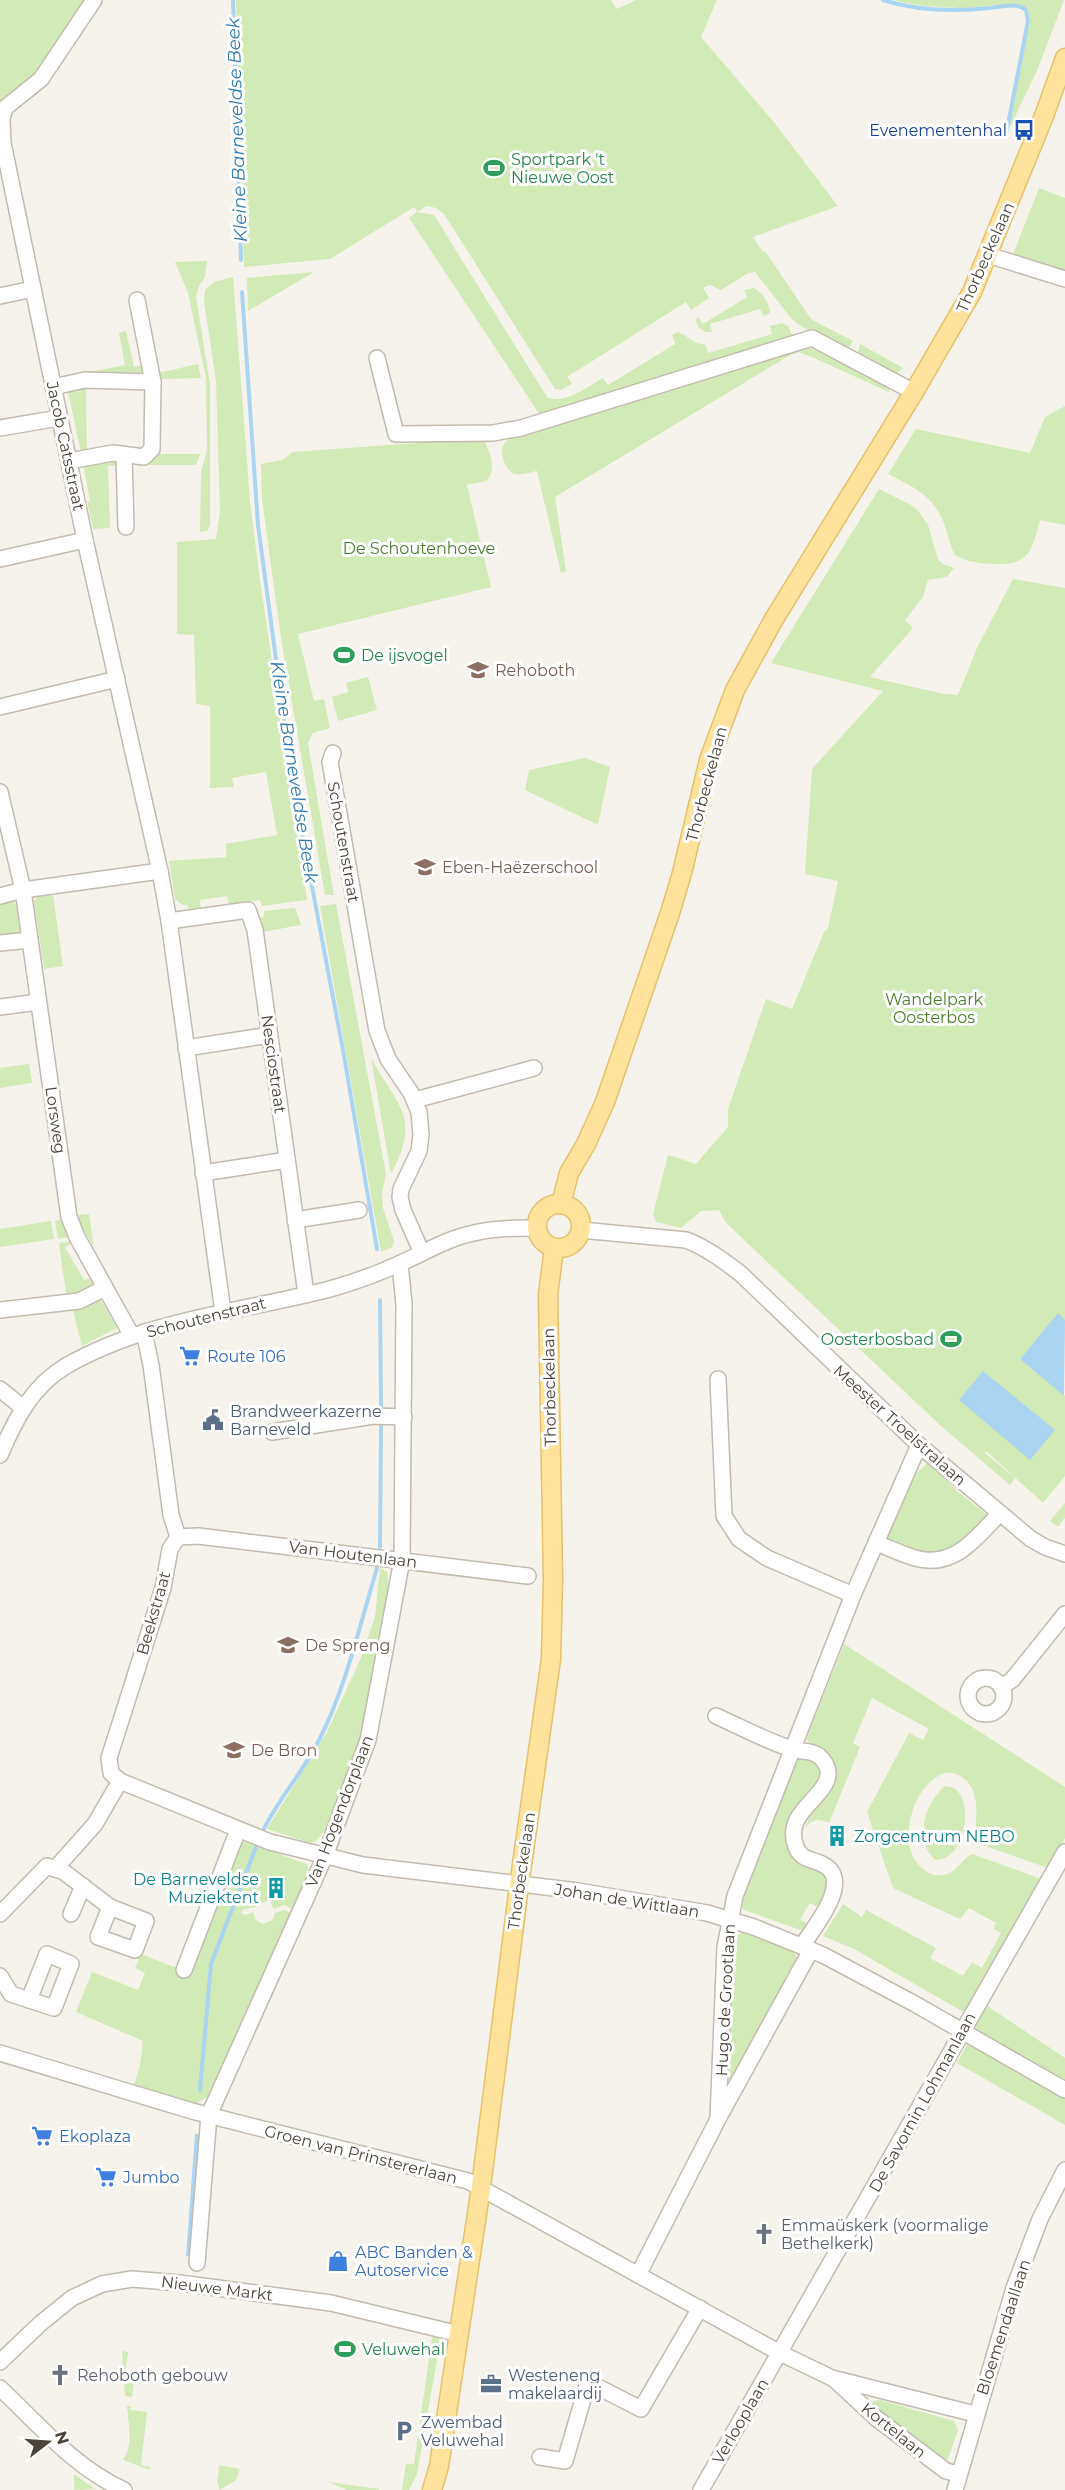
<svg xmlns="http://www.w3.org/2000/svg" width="1065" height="2490" font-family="Montserrat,sans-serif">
	<rect width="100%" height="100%" fill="#f6f3ec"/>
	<!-- green -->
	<g fill="#d2eab5">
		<path d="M0,0H86L38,75L0,107Z"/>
		<path d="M236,0H611L617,9L636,0H717L701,37L773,121L838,206L753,237L763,252L765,251L811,319L853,341L848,349L802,327L791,318L755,272L748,273L721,290L710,285L703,288L709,298L691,310L686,302L567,377L572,384L561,390L555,389L444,214L436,208L427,206L417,212L414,207L330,259L244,267Z"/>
		<path d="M893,0H1064L1037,71L1006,135L1030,21L1028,9C1011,0 981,8 959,8C938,7 914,6 893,0Z"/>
		<path d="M1039,188L1065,198V275L1012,257Z"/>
		<path d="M417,212L434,215L547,397C566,405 586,387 603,378L608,385L675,344L672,335L678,332C688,336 694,344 706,345L708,353L772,334L770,326L782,323L788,326L793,337L540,415L409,218Z"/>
		<path d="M207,261L205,277L199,286L196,297L210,384V525L207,531L200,532L201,471L207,451L206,378L188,293L175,262Z"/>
		<path d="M314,272L248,311L247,278Z"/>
		<path d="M233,277L250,501L259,573L307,900L262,906L260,900L229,904L227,896L200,900L201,908L189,910L188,906L179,903L175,898L169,861L226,857V844L277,835L266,772L232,778L234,787L210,788V706L196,704L194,635L177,634V542L216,539L220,512L216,381L204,302L205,290L214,282Z"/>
		<path d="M754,288C762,292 770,304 770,313L764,316L760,309L710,324L712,332H705L698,327L696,320L698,317L703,324L747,297L744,290Z"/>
		<path d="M126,331L134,367L142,365V372L138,375L134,372H90L125,365L119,333Z"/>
		<path d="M860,344L903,368L895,375L857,355Z"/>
		<path d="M798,346L812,349L884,381L889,386V392L814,358L799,352L790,355L555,497L566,571L561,573L537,471C531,472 523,475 517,474C506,474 500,455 503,446C506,439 516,435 523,431Z"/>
		<path d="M198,364L201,378L160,379L158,373Z"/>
		<path d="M86,388L87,451L81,452L68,392Z"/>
		<path d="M1065,406V525L1040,520C1032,552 1028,566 992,564C978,563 967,562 955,555C949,544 948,531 942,519C931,494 911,486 888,474L916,429L1030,453L1045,417Z"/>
		<path d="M472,439L485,442C491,455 497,470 486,481L467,485L491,587L298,634L314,701L324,699L330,728L313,733L308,743L333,890L334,895H325L281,638L262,499L261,464L282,460L293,452Z"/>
		<path d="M158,454H200L196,465H148Z"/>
		<path d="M116,460L119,465L108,466L110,528L93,529L87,501H90L83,463Z"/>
		<path d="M879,489L911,505L919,512L928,525L938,559L943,564L954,568L947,577L928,580L923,597L905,620L913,628L870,677L944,694L958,695L977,648L1013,579L1065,588V1320L1058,1314L1020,1359L1065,1396V1476L1043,1503L986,1451L985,1453L1015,1478L1010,1485L940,1425L726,1223L719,1210L701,1211L681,1228L656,1222L653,1214L668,1155L696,1164L728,1127V1109L766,999L792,1009L824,932L828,928L838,881L805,874L812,769L883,691L771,663Z"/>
		<path d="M368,677L377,710L338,721L332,697L348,692L346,683Z"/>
		<path d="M585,758L610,767L598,825L525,790L529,770Z"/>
		<path d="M53,895L63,966L44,969L34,901L38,897Z"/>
		<path d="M10,899L16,905L20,932L10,938L6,935H0V902Z"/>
		<path d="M336,904L386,1174L382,1193L383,1208L394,1241L392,1247L381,1252L320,906Z"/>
		<path d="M295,908L301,925L262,932L255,919L264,917V911Z"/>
		<path d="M371,1058C398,1107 422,1117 391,1174Z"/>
		<path d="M29,1064L32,1083L0,1088V1068Z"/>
		<path d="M89,1214L94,1247L79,1222L78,1215Z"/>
		<path d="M64,1219L70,1237L58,1239L55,1221Z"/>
		<path d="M51,1221L54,1239L0,1247V1229Z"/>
		<path d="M72,1241L73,1243L65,1247L84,1280L90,1278L93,1285L79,1292L66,1294L59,1243Z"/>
		<path d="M99,1297L117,1328L82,1346L73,1310Z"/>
		<path d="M927,1463L931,1464L957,1491L987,1515L988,1519C979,1528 970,1540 960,1546C938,1561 907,1548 885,1540L916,1474Z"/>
		<path d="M1065,1503V1518L1058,1527L1050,1521Z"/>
		<path d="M380,1568L387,1572L389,1595L364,1722L352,1769L329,1831L325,1830L315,1842H308L267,1829L327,1732L361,1658L375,1617Z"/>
		<path d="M844,1644L1065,1787V1838L1048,1868L974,1842C976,1821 983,1786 958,1775C952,1772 946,1772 940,1775C913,1788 898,1840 918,1864C925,1873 936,1878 947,1874C958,1870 962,1859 972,1854L1042,1879L965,2013L854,1949L823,1936L843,1904L862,1917L866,1910L936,1948L930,1958L963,1976L972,1962L982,1968L1001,1933L994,1929L996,1923L969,1908L960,1919L893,1888L867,1812L909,1733L923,1740L929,1729L872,1698L853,1743L860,1747L829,1823C818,1818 811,1819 805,1830L813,1805L835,1784C838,1762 824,1750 806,1740Z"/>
		<path d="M798,1757C852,1765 796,1800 788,1822L804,1865L820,1872L830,1880L819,1908L810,1903L800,1919L810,1925L806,1932L744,1910L741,1905Z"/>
		<path d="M945,1786C977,1786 969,1861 935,1860C914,1840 924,1804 945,1786Z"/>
		<path d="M242,1841L307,1864L309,1872L292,1909L284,1905L274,1909L271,1904L273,1899L269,1897L266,1902L257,1904L255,1907L242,1910L241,1913L246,1915L253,1912L256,1920L263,1924L272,1920L275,1913L284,1910L294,1914L219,2082L209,2096L195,2104L134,2085L140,2065L143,2041L76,2012L92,1972L138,1990L145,1973L135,1968L141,1954L189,1973Z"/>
		<path d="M748,1932L790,1947L798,1960L732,2080L727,2079L724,2073L732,1942L741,1933Z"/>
		<path d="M986,2005L1065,2058V2082L973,2028Z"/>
		<path d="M968,2043L1065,2097V2125L957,2063Z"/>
		<path d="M432,2337L439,2338L440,2343L417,2474L409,2490H402L406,2464H414Z"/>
		<path d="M122,2351L128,2352L124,2381L134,2382L132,2397L125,2396Z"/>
		<path d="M880,2400L954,2421L958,2430L948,2459L940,2460L874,2407L873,2401Z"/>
		<path d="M127,2406H131V2410L147,2412L141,2465L150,2467V2470L123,2460C134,2446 128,2422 127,2406Z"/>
		<path d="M219,2465L240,2469L236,2480L220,2490L217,2483Z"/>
		<path d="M74,2475V2474L95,2489L74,2490Z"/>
		<path d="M329,2482L379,2489V2490H347Z"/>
	</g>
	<!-- water -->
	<g fill="#a9d4f2">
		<path d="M1058,1313L1065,1320L1064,1396L1020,1359Z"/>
		<path d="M983,1371L1055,1430L1030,1460L959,1400Z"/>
		<path d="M195,2134H201L193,2257L186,2256Z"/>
	</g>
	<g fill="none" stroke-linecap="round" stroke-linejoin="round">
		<!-- stream -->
		<g stroke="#a9d4f2" stroke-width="4">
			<path d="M233,0L241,260"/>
			<path d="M883,0C918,11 954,12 990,8C1003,7 1016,2 1026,10L1028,21L1006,135"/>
			<path d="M242,292L258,525L293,786L343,1050L377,1249"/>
			<path d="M380,1300L381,1408"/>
			<path d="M380,1547L381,1425"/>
			<path d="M261,1835C276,1801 302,1774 318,1742C345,1691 360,1624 377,1568"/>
			<path d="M200,2090L211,1964L258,1842"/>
		</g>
		<defs>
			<g id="minor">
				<path d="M94,0L41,79L5,108L2,119L3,143L85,540L160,871L169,921L223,1312"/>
				<path d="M988,255L1065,279"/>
				<path d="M0,296L33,289"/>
				<path d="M377,358L396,434L493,433L521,428L812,338L914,392"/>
				<path d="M53,387L85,380L153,382"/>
				<path d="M0,428L59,418"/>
				<path d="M124,456L126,527"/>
				<path d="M69,461L113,453L144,457L152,449L153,382L137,300"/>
				<path d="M0,559L85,540"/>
				<path d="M0,707L117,679"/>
				<path d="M333,753L330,762L377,1031L388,1059L411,1093L419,1112L421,1135L419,1151L401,1189L400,1197L403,1210L422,1253"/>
				<path d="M0,792L23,890L69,1217L77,1237L132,1336"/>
				<path d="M0,896L23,890L160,871"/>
				<path d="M169,921L248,910L255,930L306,1294"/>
				<path d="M0,943L30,940"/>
				<path d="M0,1007L38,1002"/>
				<path d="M186,1048L270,1035"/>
				<path d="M415,1100L534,1068"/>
				<path d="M203,1173L287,1160"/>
				<path d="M295,1220L359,1210"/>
				<path d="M581,1230L686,1240C707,1248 724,1261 741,1274L919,1445L1031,1539L1045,1547L1065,1554"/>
				<path d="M0,1310L79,1301L105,1288"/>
				<path d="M144,1332L151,1365L171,1515L178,1537"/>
				<path d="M718,1379L724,1516L739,1539L767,1558L853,1595"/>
				<path d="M0,1389L23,1408"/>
				<path d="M272,1432L373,1416L404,1417"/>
				<path d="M0,1455C15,1420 32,1386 66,1366C148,1319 241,1312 330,1289C355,1282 380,1273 403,1262C426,1252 448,1238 474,1233C494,1228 516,1228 537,1228"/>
				<path d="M178,1537L170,1549L163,1588L109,1758L111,1773L120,1781L270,1842L363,1865L578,1891L707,1913L754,1927L823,1955L915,2004L1065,2090"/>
				<path d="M178,1537L198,1536L528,1576"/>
				<path d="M876,1543C890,1548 905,1556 919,1559C956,1567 978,1536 1000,1513"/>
				<circle cx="986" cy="1696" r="18"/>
				<path d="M1001,1687L1012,1680L1065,1614"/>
				<path d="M716,1716C741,1727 766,1741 792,1749C800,1752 812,1750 819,1756C824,1760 829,1768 828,1775C825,1799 783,1812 796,1847C801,1860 812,1859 822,1864C855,1879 814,1927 802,1946"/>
				<path d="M55,1869L95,1824L120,1781"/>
				<path d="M110,1907L146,1921L135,1950L98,1937Z"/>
				<path d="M0,1914L47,1866L64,1872L110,1907"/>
				<path d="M71,1914L83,1886"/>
				<path d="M184,1970L238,1830"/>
				<path d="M0,1976L11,1994L54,2008L71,1964L47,1954L29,2000"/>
				<path d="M0,2053L192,2111L468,2181L780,2353L832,2378L975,2414"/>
				<path d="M718,2119L725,1947L735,1896L853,1595L919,1445"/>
				<path d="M197,2263L209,2115L325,1856L368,1740L402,1560L404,1304L400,1264"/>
				<path d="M638,2275L718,2119L811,1950"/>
				<path d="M0,2362L41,2323L72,2298L102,2284L132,2279L180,2283L331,2303L459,2334"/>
				<path d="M835,2380L876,2418L946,2471L959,2474"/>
				<path d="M0,2388C38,2424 75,2468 124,2490"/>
				<path d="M540,2457L565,2461L588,2382L641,2409L700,2308"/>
				<path d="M701,2490L1065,1852"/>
				<path d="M955,2490L1014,2288L1040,2219L1065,2170"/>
			</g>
			<g id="major">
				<path d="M561,1204L569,1173L586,1144L605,1102L670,913L682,873L709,760L735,690L774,619L914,392L972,292L1044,116L1065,58"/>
				<circle cx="559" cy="1226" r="22"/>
				<path d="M432,2490L439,2466L481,2187L519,1886L551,1659L553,1579L548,1295L554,1248"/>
			</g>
		</defs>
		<!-- minor casing -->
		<use href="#minor" stroke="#c2bbae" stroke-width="18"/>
		<!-- major casing -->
		<use href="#major" stroke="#e6c16a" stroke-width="21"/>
		<!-- minor -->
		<use href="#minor" stroke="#fff" stroke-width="15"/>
		<!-- major -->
		<use href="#major" stroke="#ffe39c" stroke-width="18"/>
	</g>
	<!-- icons -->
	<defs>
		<symbol id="bus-bare" viewBox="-9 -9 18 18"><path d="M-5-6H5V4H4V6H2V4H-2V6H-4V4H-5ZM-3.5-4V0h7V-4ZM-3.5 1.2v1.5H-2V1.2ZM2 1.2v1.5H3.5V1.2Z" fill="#1a4fb4" stroke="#fff" stroke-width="2.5" paint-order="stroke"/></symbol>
		<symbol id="stadium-bare" viewBox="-9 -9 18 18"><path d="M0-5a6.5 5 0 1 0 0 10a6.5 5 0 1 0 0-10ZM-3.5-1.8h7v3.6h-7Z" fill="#2e9e5b" stroke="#fff" stroke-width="2.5" paint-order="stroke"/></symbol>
		<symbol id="school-bare" viewBox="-9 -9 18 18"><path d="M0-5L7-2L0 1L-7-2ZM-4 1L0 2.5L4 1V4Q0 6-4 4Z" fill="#8d6e63" stroke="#fff" stroke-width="2.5" paint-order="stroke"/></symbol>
		<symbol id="supermarket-bare" viewBox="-9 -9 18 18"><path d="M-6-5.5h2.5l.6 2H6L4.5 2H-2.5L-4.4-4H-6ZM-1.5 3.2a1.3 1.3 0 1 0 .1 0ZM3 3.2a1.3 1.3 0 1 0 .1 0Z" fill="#3f7fe0" stroke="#fff" stroke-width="2.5" paint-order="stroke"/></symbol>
		<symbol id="civic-bare" viewBox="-9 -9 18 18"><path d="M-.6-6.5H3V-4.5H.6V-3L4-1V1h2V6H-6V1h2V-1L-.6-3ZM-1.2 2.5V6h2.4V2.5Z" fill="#5c6f8a" stroke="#fff" stroke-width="2.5" paint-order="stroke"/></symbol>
		<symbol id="building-bare" viewBox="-9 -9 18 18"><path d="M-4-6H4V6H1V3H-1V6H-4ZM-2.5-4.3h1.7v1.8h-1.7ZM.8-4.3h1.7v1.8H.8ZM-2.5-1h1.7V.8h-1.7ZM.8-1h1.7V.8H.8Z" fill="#0f9aa8" stroke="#fff" stroke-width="2.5" paint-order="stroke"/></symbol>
		<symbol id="church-bare" viewBox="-9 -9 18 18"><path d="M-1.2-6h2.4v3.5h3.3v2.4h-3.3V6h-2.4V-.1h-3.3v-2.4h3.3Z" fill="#6b7280" stroke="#fff" stroke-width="2.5" paint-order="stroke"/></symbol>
		<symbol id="shop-bare" viewBox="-9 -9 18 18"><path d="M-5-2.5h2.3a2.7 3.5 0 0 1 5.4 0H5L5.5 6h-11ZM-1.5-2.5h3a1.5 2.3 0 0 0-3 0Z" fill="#3f7fe0" stroke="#fff" stroke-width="2.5" paint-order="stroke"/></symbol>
		<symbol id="office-bare" viewBox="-9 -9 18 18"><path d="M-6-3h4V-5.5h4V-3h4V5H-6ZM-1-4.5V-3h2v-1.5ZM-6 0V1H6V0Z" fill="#5c6f8a" stroke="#fff" stroke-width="2.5" paint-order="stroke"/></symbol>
		<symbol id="parking-bare" viewBox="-9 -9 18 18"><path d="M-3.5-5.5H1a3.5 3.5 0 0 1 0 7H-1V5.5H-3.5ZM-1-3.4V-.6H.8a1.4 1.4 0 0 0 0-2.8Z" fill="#5c6f8a" stroke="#fff" stroke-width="2.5" paint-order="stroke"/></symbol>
	</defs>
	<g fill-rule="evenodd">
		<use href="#bus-bare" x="1009" y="115" width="30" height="30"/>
		<use href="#stadium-bare" x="479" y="153" width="30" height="30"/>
		<use href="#stadium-bare" x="329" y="640" width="30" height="30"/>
		<use href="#school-bare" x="463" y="655" width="30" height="30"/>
		<use href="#school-bare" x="410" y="852" width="30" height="30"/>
		<use href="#stadium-bare" x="936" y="1324" width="30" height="30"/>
		<use href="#supermarket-bare" x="175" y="1341" width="30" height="30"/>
		<use href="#civic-bare" x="198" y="1405" width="30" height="30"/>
		<use href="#school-bare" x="273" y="1630" width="30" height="30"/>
		<use href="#school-bare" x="219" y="1735" width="30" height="30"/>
		<use href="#building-bare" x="822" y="1821" width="30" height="30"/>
		<use href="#building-bare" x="261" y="1873" width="30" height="30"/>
		<use href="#supermarket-bare" x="27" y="2121" width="30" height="30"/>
		<use href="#supermarket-bare" x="91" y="2162" width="30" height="30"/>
		<use href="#church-bare" x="749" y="2219" width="30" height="30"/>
		<use href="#shop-bare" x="323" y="2246" width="30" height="30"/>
		<use href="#stadium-bare" x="330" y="2334" width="30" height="30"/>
		<use href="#church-bare" x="45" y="2360" width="30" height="30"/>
		<use href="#office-bare" x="476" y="2369" width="30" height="30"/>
		<use href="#parking-bare" x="389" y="2416" width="30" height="30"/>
	</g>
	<g text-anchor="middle" stroke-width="6" stroke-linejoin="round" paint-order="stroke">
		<!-- transit labels -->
		<g font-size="16" fill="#164399" stroke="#fff" text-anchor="end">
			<text x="1007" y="136">Evenementenhal</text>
		</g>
		<!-- leisure labels -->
		<g font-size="16" fill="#27864d" stroke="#fff" text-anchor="start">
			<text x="511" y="165">Sportpark 't<tspan x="511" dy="18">Nieuwe Oost</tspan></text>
			<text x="361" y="661">De ijsvogel</text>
			<text x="934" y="1345" text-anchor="end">Oosterbosbad</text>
			<text x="362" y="2355">Veluwehal</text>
		</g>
		<!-- street labels -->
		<g font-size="16" fill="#4b4439" stroke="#fff">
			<text transform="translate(985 257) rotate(-66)" y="6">Thorbeckelaan</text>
			<text transform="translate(66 446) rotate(78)" y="6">Jacob Catsstraat</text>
			<text transform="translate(706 784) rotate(-75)" y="6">Thorbeckelaan</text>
			<text transform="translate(344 842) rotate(80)" y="6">Schoutenstraat</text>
			<text transform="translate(274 1064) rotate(82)" y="6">Nesciostraat</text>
			<text transform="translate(56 1120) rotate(82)" y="6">Lorsweg</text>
			<text transform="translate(206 1317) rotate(-14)" y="6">Schoutenstraat</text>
			<text transform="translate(549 1387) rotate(-91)" y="6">Thorbeckelaan</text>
			<text transform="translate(900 1425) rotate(42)" y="6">Meester Troelstralaan</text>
			<text transform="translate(353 1554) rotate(7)" y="6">Van Houtenlaan</text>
			<text transform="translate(153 1613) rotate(-74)" y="6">Beekstraat</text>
			<text transform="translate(339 1811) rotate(-69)" y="6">Van Hogendorplaan</text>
			<text transform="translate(521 1871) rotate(-82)" y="6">Thorbeckelaan</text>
			<text transform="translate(627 1900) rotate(9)" y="6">Johan de Wittlaan</text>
			<text transform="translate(725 2000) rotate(-87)" y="6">Hugo de Grootlaan</text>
			<text transform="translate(922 2102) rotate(-61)" y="6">De Savornin Lohmanlaan</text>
			<text transform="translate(361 2154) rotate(14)" y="6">Groen van Prinstererlaan</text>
			<text transform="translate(217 2288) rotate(7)" y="6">Nieuwe Markt</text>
			<text transform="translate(1003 2327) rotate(-72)" y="6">Bloemendaallaan</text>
			<text transform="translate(740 2421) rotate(-60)" y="6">Verlooplaan</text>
			<text transform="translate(894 2430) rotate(39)" y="6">Kortelaan</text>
		</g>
		<!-- park labels -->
		<g font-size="16" fill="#4a7f2a" stroke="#fff">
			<text x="419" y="554">De Schoutenhoeve</text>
			<text x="934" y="1005">Wandelpark<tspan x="934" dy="18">Oosterbos</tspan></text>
		</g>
		<!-- education labels -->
		<g font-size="16" fill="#785e54" stroke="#fff" text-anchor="start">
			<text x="495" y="676">Rehoboth</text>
			<text x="442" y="873">Eben-Haëzerschool</text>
			<text x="305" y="1651">De Spreng</text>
			<text x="251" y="1756">De Bron</text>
		</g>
		<!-- shop labels -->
		<g font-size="16" fill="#366cbe" stroke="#fff" text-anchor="start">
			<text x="207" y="1362">Route 106</text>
			<text x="59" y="2142">Ekoplaza</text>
			<text x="123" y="2183">Jumbo</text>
			<text x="355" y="2258">ABC Banden &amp;<tspan x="355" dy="18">Autoservice</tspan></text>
		</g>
		<!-- service labels -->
		<g font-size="16" fill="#4e5e75" stroke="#fff" text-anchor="start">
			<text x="230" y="1417">Brandweerkazerne<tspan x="230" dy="18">Barneveld</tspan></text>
			<text x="508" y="2381">Westeneng<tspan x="508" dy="18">makelaardij</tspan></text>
			<text x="421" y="2428">Zwembad<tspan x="421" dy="18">Veluwehal</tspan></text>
		</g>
		<!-- culture labels -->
		<g font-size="16" fill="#0d838f" stroke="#fff" text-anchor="start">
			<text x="854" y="1842">Zorgcentrum NEBO</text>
			<text x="259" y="1885" text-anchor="end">De Barneveldse<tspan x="259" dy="18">Muziektent</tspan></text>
		</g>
		<!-- worship labels -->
		<g font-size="16" fill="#5b616d" stroke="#fff" text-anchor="start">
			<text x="781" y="2231">Emmaüskerk (voormalige<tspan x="781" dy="18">Bethelkerk)</tspan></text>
			<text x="77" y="2381">Rehoboth gebouw</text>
		</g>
		<!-- water labels -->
		<g font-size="18" font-style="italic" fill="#2e7ab2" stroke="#fff">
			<text transform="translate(237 130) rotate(-92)" y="6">Kleine Barneveldse Beek</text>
			<text transform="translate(294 772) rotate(81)" y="6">Kleine Barneveldse Beek</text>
		</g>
	</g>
	<!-- north arrow -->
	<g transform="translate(48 2442) rotate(73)" stroke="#ffffff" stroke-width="4.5" paint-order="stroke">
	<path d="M0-4.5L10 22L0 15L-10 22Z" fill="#4b4439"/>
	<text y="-9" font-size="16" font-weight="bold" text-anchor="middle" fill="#4b4439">N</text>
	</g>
</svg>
